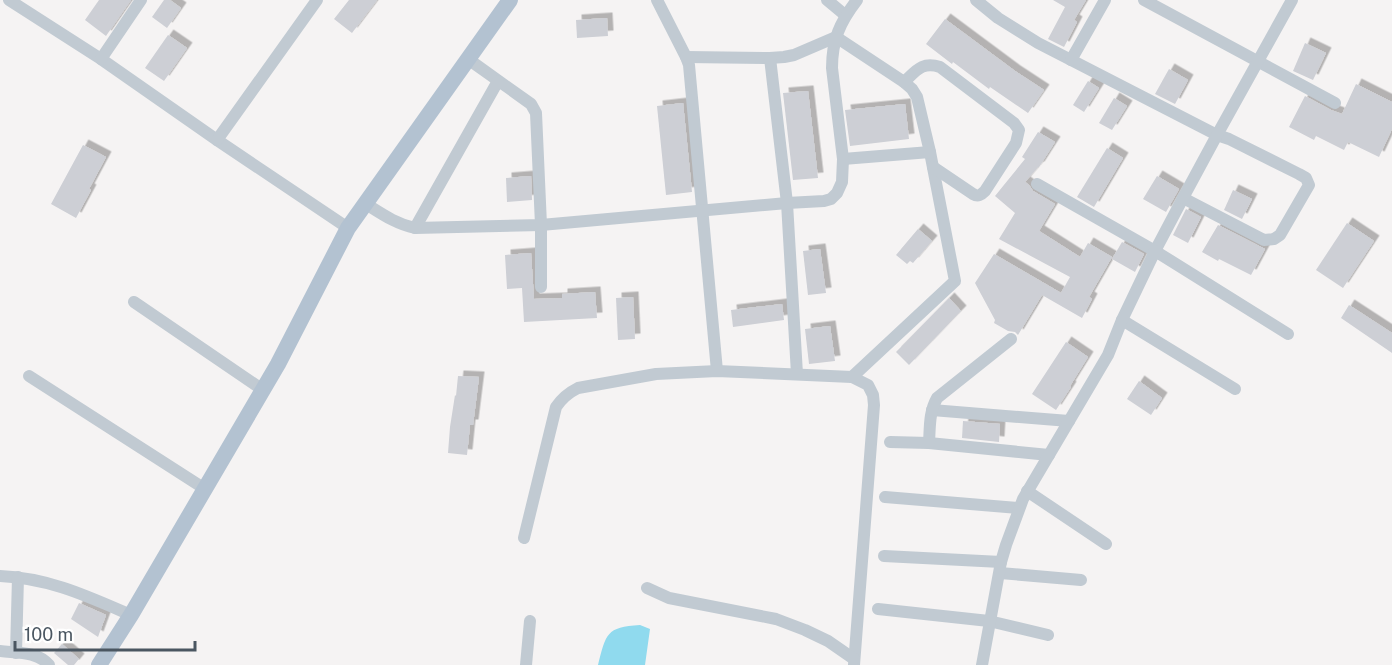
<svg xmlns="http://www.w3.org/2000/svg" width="1392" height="665" font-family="'Public Sans',sans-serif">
	<defs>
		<filter id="shadow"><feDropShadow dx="5.5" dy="-5.5" stdDeviation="0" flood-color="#0004"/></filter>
	</defs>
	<rect width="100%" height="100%" fill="#f5f3f3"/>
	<!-- water -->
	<path fill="#90daee" d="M640,625L650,629L645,665H598C606,634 606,627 640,625Z"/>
	<!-- building -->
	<g fill="#cdcfd5" filter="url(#shadow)">
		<path d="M99,0H131L106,36L85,20Z"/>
		<path d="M164,0H170L181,8L167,28L152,17Z"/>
		<path d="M349,0H377L352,33L334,19Z"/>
		<path d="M1053,0H1086L1074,20L1077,22L1064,47L1048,39L1065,7Z"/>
		<path d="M607,18L608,36L577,38L576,20Z"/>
		<path d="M945,19L1015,71L1044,90L1028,113L990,87L989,89L953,62L952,64L926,44Z"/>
		<path d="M168,35L187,48L164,81L145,68Z"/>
		<path d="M1305,43L1326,53L1313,80L1293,71Z"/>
		<path d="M1169,69L1188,80L1175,104L1155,94Z"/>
		<path d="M1088,81L1099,88L1084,112L1073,105Z"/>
		<path d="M1356,84L1392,102V129L1379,157L1348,142L1344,150L1316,136L1314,140L1289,127L1305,96L1331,110L1342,114Z"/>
		<path d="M808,91L818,178L793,180L783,93Z"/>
		<path d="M1114,98L1127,106L1112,130L1099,123Z"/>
		<path d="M683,103L692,192L666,195L657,106Z"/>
		<path d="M905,104L909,139L850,146L845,110Z"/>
		<path d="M1038,132L1055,142L1039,167H1038L1025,182L1029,185L1033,191L1055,204L1039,231L1080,257L1088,243L1112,257L1089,297L1092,299L1082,318L1042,295L1018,335L1015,332L1008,331L994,323L995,320L975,283L994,254L1061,293L1070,277L999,239L1015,213L995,196L1025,159L1022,157Z"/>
		<path d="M83,145L106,157L89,189L91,190L76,218L51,204Z"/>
		<path d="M1107,148L1123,158L1094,207L1077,197Z"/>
		<path d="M531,176L532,200L507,202L506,178Z"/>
		<path d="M1157,176L1179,189L1166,212L1143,199Z"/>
		<path d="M1233,190L1252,199L1242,219L1224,210Z"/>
		<path d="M1186,209L1201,217L1188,243L1173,235Z"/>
		<path d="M1347,223L1374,241L1343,288L1316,270Z"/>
		<path d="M1218,225L1265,249L1251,275L1219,259L1218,261L1202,252Z"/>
		<path d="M918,229L932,241L913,263L910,261L907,264L896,255Z"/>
		<path d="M1122,242L1144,254L1135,272L1112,259Z"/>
		<path d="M820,249L826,293L808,295L803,251Z"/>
		<path d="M531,253L534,299L562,298V294L595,292L597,318L524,322L522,288L507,289L505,255Z"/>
		<path d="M633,297L635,339L618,340L616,298Z"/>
		<path d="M949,298L961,311L909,365L896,352Z"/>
		<path d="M782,304L784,320L733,327L731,310Z"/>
		<path d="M1349,305L1392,333V353L1341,318Z"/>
		<path d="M830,326L835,361L809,364L805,329Z"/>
		<path d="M1066,342L1088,357L1070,386L1071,387L1056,410L1032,394Z"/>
		<path d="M458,376L479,377L473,425H470L467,455L448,453L450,427L455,395L456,396Z"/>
		<path d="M1139,381L1162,398L1151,415L1127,399Z"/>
		<path d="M963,421L1000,424L999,442L962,438Z"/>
		<path d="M79,603L106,615L98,637L71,619Z"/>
		<path d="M62,644L79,659L74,665H68L54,653Z"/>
	</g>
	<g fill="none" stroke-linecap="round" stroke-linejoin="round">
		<!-- minor -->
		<g stroke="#c1cad2" stroke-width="12">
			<path d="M9,0L101,59L217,140L348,228"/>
			<path d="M657,0L686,57L689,65L717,371"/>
			<path d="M827,0L845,15"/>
			<path d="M976,0L998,18L1038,43L1217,135L1229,139L1299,174L1306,178L1309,185L1280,235L1274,239L1264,240L1183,198L1155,251L1037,184"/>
			<path d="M1144,0L1335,103"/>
			<path d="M686,57L770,58L784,57L794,55L836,37L904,82L912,89L917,97L930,152L955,281L852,377"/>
			<path d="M770,58L787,203L797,374"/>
			<path d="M101,59L141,0"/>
			<path d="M468,59L531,104L536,113L541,225V287"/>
			<path d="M1071,60L1105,0"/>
			<path d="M904,82C916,71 922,61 940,67L1014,123L1019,130L1016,143L985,191C981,195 978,197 973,194L933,167"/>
			<path d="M217,140L317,0"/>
			<path d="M843,159L930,152"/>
			<path d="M1183,198L1217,135L1292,0"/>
			<path d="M366,204C382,214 396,224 415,228L541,225L787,203L824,201L831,199L837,193L842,182L843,159L832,68C832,40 840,22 857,0"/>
			<path d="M415,228L498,81"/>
			<path d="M134,302L263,390"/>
			<path d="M1122,320L1235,389"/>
			<path d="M29,376L205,489"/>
			<path d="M932,410L1069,421"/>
			<path d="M890,442L929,443L1049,455"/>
			<path d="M929,443C930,427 929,412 937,398L1011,339"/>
			<path d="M1027,491L1106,544"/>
			<path d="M885,497L1019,508"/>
			<path d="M524,538L556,407C562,398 568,393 578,388L656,374L717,371L852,377L868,385L873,395L874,405L854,665"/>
			<path d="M884,556L1001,562"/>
			<path d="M1000,573L1081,580"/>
			<path d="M0,576C49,578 87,596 131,615"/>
			<path d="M647,588L669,598L776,619L805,630L828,641L854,659"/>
			<path d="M878,609L989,621L1048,635"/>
			<path d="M0,651C17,653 37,651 49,665"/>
			<path d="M16,653L18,577"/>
			<path d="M526,665L530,621"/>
			<path d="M982,665L1001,562L1006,545L1023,499L1108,355L1122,320L1155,251L1288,334"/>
		</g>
		<!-- major -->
		<path stroke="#b3c2d1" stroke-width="16" d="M99,665L131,615L278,364L348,228L510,0"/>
	</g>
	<!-- scale -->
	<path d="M15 641v9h180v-9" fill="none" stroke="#4a5661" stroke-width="3"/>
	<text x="24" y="641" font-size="18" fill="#4a5661" stroke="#ffffff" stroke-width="4.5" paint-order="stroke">100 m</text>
</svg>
